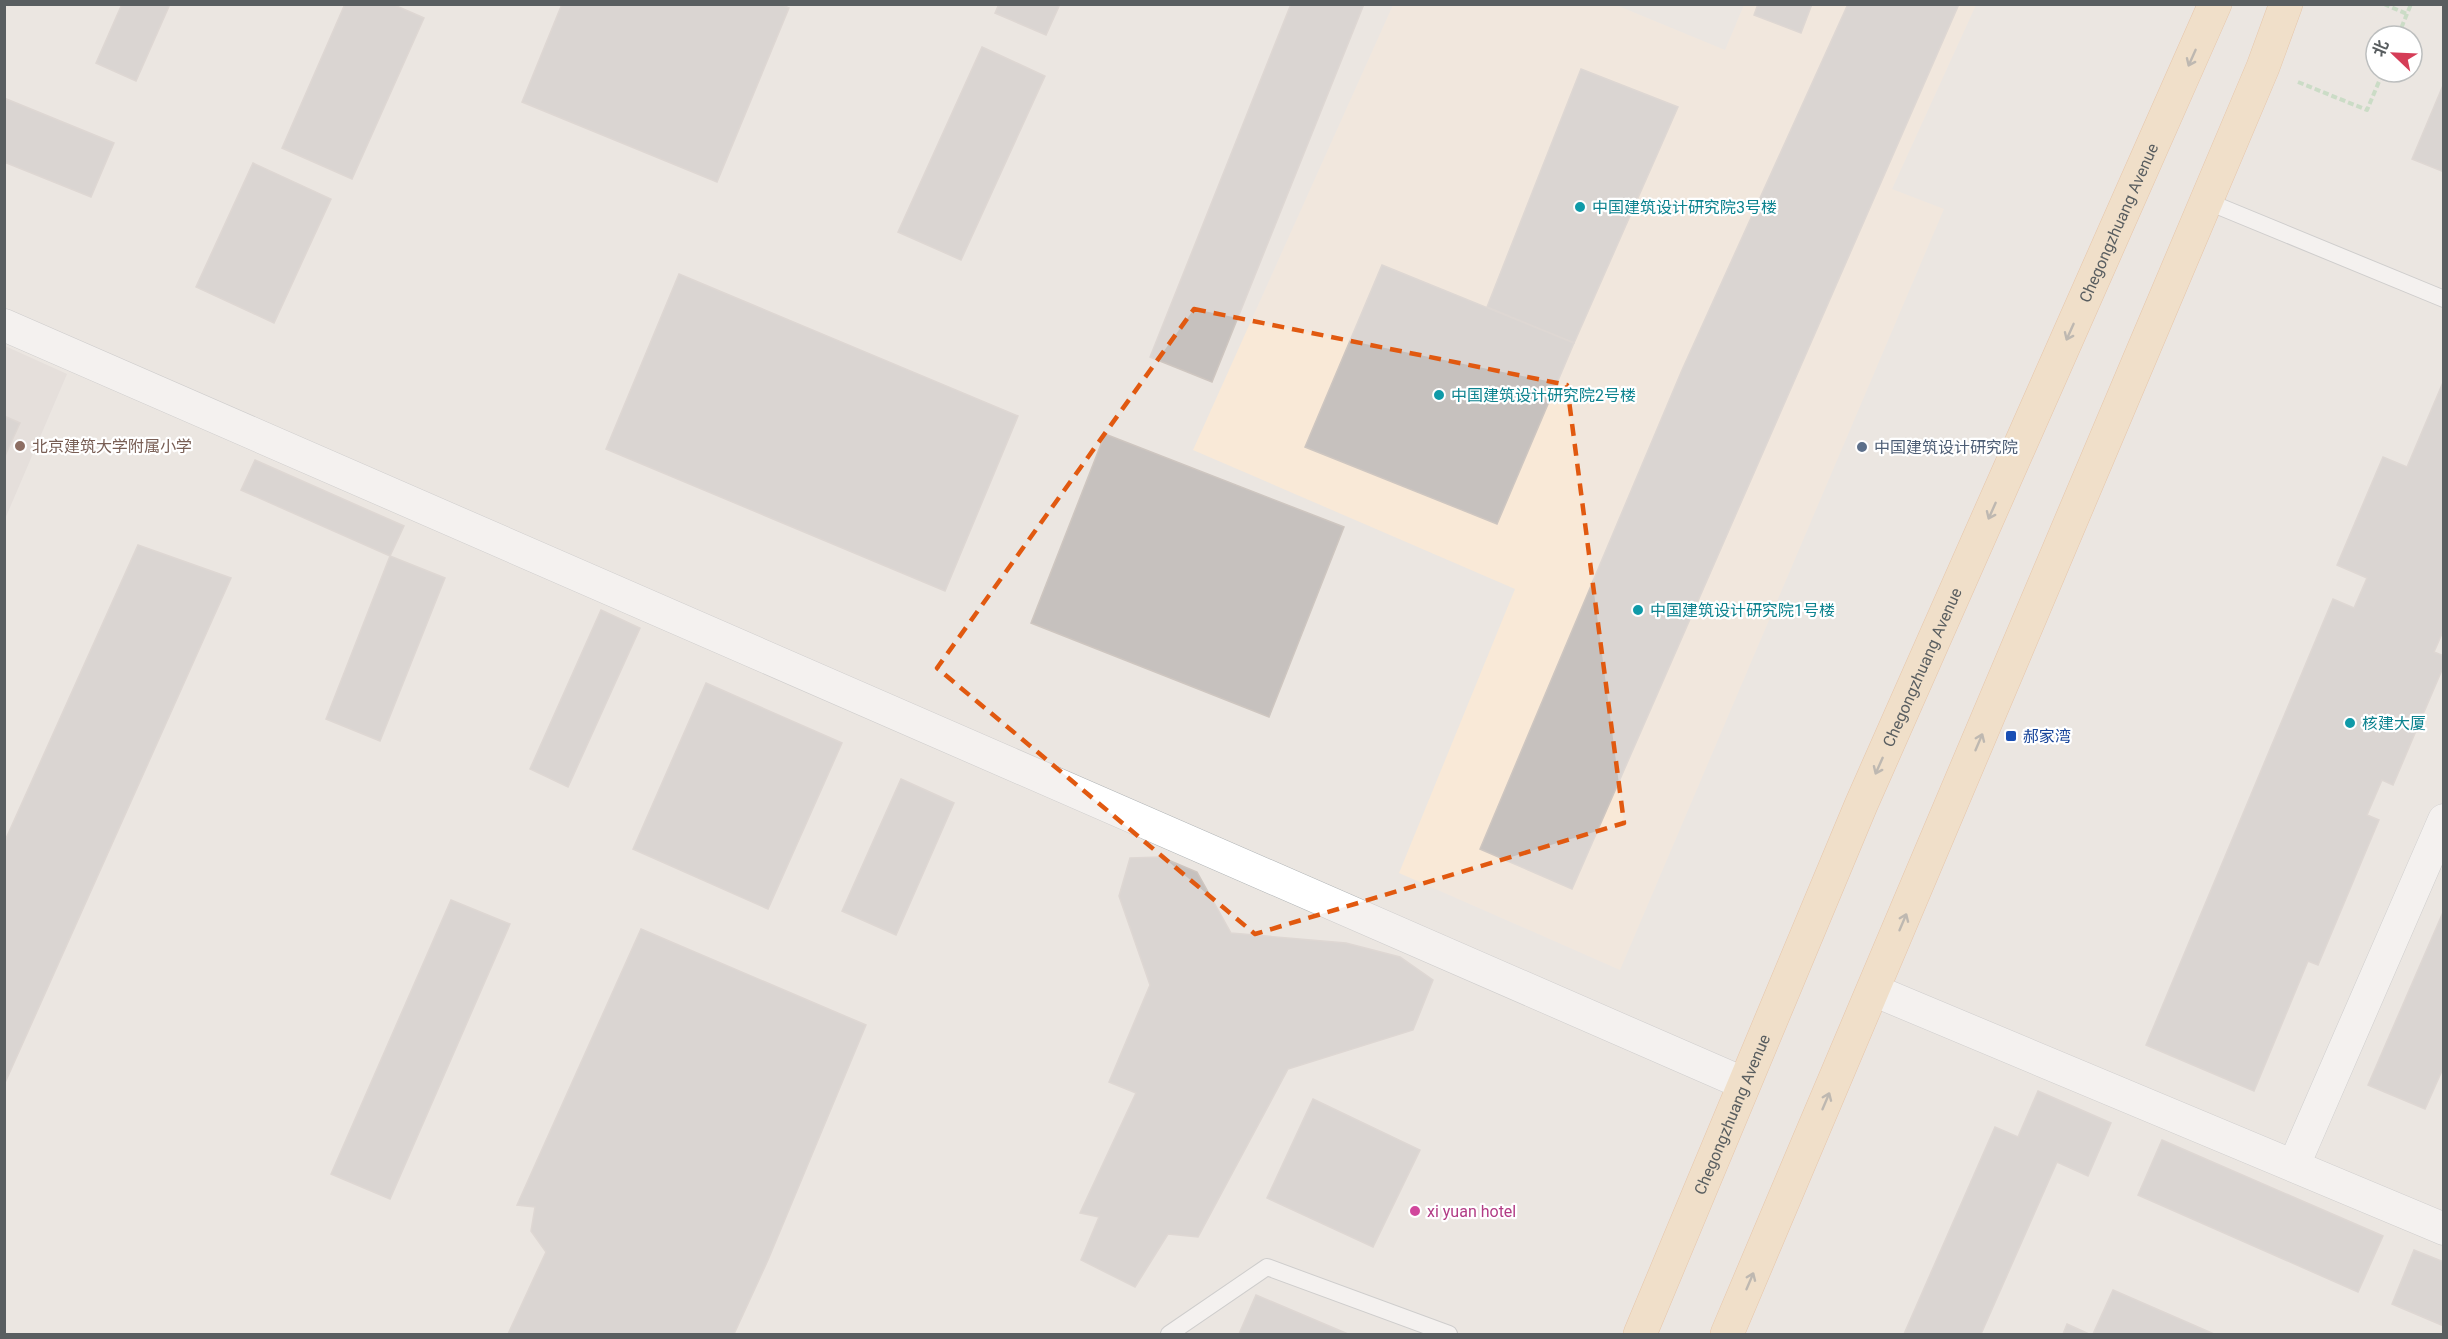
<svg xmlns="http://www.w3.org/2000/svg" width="2448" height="1339" font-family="Roboto,'Noto Sans SC',sans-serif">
	<rect width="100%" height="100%" fill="#ebe6e1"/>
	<!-- commercial -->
	<path fill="#f9e9d7" d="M1393,5H1616L1725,50L1744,5H1976L1892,189L1944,209L1620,970L1399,873L1515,589L1193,450Z"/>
	<!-- education -->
	<path fill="#ddd7d2" d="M5,346L67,374L5,519Z"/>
	<!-- building -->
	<g fill="#c6c1be" stroke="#cec6c0" stroke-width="1.5">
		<path d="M122,4H170L136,81L96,63Z"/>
		<path d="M345,4H392L424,18L352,179L282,148Z"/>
		<path d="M562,4H780L789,8L717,182L522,102Z"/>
		<path d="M999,4H1060L1046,35L995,13Z"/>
		<path d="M1291,4H1364L1212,382L1150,357Z"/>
		<path d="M1758,4H1812L1801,33L1754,15Z"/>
		<path d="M1848,4H1959L1572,889L1480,849L1682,370Z"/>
		<path d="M982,47L1045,76L961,260L898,232Z"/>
		<path d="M1581,69L1678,107L1574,343L1487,307Z"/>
		<path d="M2444,83V172L2412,159Z"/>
		<path d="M4,98L114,143L91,197L4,162Z"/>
		<path d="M253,163L331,199L274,323L196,287Z"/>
		<path d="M1382,265L1574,343L1497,524L1305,447Z"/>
		<path d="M679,274L1018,416L945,591L606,449Z"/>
		<path d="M2444,380V629L2434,652L2444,656V665L2393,785L2382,780L2367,815L2379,820L2318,965L2308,961L2254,1091L2146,1045L2333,599L2354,608L2367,578L2337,565L2383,457L2407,467Z"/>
		<path d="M4,416L20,423L4,458Z"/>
		<path d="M1105,434L1344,527L1269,717L1031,623Z"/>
		<path d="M255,460L404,526L390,556L241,490Z"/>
		<path d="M138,545L231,578L4,1085V843Z"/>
		<path d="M390,556L445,578L380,741L326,719Z"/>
		<path d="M601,610L640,628L568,787L530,769Z"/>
		<path d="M706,683L842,743L768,909L633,849Z"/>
		<path d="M901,779L954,803L896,935L842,911Z"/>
		<path d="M1161,857L1197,872L1231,933L1346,943L1400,957L1433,980L1413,1030L1288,1069L1198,1237L1168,1234L1135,1287L1081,1260L1099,1217L1080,1213L1136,1093L1109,1082L1150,985L1119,896L1130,858Z"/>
		<path d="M451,900L510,924L390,1199L331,1174Z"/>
		<path d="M2444,910V1066L2425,1109L2368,1085Z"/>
		<path d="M641,929L866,1025L768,1260L734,1334H508L546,1252L531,1231L535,1207L517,1205Z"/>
		<path d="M2038,1091L2111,1123L2088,1176L2057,1162L1981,1334H1904L1995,1127L2018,1137Z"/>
		<path d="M1313,1099L1420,1150L1373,1247L1267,1198Z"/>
		<path d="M2162,1140L2383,1236L2358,1292L2138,1195Z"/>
		<path d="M2414,1250L2444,1262V1326L2392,1304Z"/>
		<path d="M2113,1290L2214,1334H2093Z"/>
		<path d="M1256,1295L1348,1334H1239Z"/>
		<path d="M2067,1324L2089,1334H2063Z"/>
	</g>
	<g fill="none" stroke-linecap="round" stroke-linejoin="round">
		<defs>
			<g id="service">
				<path d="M2206,201L2444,299"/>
				<path d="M1169,1334L1267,1267L1449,1334"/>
			</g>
			<g id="minor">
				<path d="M4,325L1743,1083"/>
				<path d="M1873,990L2444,1229"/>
				<path d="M2294,1165L2444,820"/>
			</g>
			<g id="primary">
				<path id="s1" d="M1640,1334L1861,805L2215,4"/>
				<path d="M1727,1334L2263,67L2286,4"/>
			</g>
		</defs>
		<!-- service casing -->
		<use href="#service" stroke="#acb0b2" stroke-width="18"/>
		<!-- minor casing -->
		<use href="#minor" stroke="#acb0b2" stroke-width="33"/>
		<!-- primary casing -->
		<use href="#primary" stroke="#e09f64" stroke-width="34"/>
		<!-- path -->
		<g stroke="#a4d0a5" stroke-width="4" stroke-dasharray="6 3" stroke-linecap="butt">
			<path d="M2384,4L2407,14"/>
			<path d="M2398,36L2411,4"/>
			<path d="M2298,82L2367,110L2383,72"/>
		</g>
		<!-- service -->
		<use href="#service" stroke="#fff" stroke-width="16"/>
		<!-- minor -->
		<use href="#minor" stroke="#fff" stroke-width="32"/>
		<!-- primary -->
		<use href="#primary" stroke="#f5d7ab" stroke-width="33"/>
	</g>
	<!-- one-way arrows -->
	<defs><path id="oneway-shaft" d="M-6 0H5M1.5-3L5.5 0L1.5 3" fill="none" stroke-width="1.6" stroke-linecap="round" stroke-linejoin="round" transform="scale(1.5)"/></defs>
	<g stroke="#888276">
		<use href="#oneway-shaft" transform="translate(2192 58) rotate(114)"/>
		<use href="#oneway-shaft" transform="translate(2070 332) rotate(114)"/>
		<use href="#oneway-shaft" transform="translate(1992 511) rotate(114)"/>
		<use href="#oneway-shaft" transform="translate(1979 742) rotate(-67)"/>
		<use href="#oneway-shaft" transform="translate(1879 766) rotate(114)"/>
		<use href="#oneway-shaft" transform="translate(1903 922) rotate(-67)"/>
		<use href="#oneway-shaft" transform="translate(1826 1101) rotate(-67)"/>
		<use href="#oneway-shaft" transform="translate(1750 1281) rotate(-67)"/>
	</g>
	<!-- marked area -->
	<path d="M0 0H2448V1339H0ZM1194,309L1567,385L1624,823L1255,934L937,668Z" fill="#ebe6e1" fill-opacity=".55" fill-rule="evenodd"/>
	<path fill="none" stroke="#e15910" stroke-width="4.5" stroke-dasharray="12 8" stroke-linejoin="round" d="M1194,309L1567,385L1624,823L1255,934L937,668Z"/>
	<!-- markers -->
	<g fill="#0f9aa8" stroke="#fff" stroke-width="2">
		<circle cx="1580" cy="207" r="6"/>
		<circle cx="1439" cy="395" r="6"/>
		<circle cx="1638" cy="610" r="6"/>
		<circle cx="2350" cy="723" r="6"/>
	</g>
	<circle fill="#8d6e63" stroke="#fff" stroke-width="2" cx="20" cy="446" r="6"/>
	<circle fill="#5c6f8a" stroke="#fff" stroke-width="2" cx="1862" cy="447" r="6"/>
	<rect fill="#1a4fb4" stroke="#fff" stroke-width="2" x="2005" y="730" width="12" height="12" rx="3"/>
	<circle fill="#d1479c" stroke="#fff" stroke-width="2" cx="1415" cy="1211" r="6"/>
	<g text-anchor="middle" stroke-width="4.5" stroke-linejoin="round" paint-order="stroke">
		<!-- culture labels -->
		<g font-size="16" fill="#0d838f" stroke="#fff" text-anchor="start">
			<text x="1592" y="213">中国建筑设计研究院3号楼</text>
			<text x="1451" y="401">中国建筑设计研究院2号楼</text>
			<text x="1650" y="616">中国建筑设计研究院1号楼</text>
			<text x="2362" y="729">核建大厦</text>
		</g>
		<!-- street labels -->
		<g font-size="16" fill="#595e60" stroke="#fff">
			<text dy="6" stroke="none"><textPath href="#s1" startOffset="1210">Chegongzhuang Avenue</textPath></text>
			<text dy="6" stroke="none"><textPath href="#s1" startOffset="724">Chegongzhuang Avenue</textPath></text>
			<text dy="6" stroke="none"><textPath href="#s1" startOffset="238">Chegongzhuang Avenue</textPath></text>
		</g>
		<!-- education labels -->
		<g font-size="16" fill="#785e54" stroke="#fff" text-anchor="start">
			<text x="32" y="452">北京建筑大学附属小学</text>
		</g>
		<!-- service labels -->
		<g font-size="16" fill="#4e5e75" stroke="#fff" text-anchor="start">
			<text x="1874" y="453">中国建筑设计研究院</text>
		</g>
		<!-- transit labels -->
		<g font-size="16" fill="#164399" stroke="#fff" text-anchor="start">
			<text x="2023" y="742">郝家湾</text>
		</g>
		<!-- hotel labels -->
		<g font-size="16" fill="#b23c85" stroke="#fff" text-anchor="start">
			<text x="1427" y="1217">xi yuan hotel</text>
		</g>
	</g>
	<!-- border -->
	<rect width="2448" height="1339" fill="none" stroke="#595e60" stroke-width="12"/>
	<!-- north arrow -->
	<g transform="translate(2394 54) rotate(293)"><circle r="28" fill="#ffffff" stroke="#bdbfbf" stroke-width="1.5"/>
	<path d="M0-4.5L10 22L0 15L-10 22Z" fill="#d53d57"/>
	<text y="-9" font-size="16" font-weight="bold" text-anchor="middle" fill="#595e60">北</text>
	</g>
</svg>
